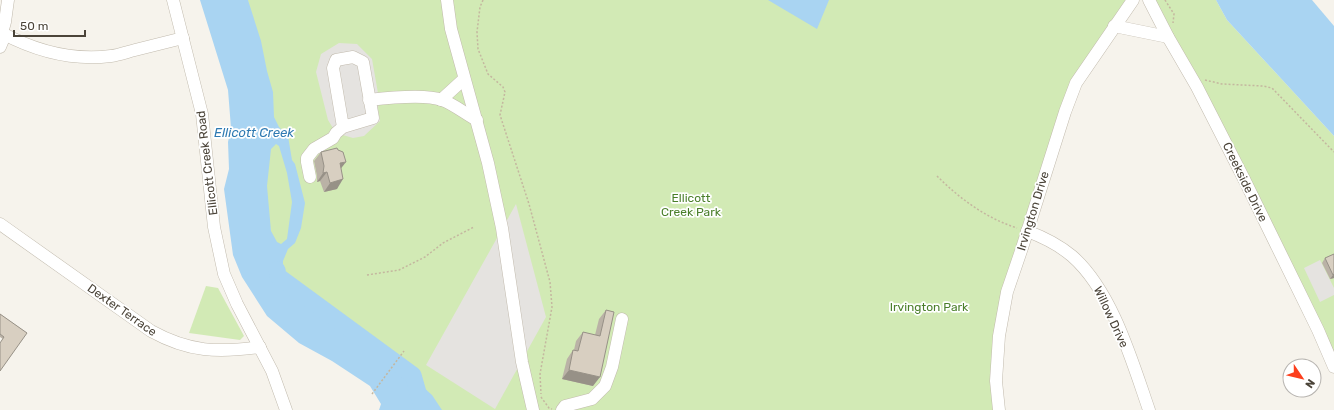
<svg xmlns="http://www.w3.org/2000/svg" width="1334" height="410" font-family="Rubik,sans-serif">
	<rect width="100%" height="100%" fill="#f6f3ec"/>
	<!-- green -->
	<g fill="#d2eab5">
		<path d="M248,0H1133L1076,83L1007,292L999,410H423L413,375L278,276L257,146Z"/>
		<path d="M1149,0H1216L1227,20L1334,136V370Z"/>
		<path d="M206,286L218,288L244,336L240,340L189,333Z"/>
	</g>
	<!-- parking -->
	<g fill="#e5e3e0">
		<path d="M339,43L357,44L372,59L379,99L378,109L380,121L364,136L353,138L336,133L328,120L316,72L321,54Z"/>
		<path d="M516,204L546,317L495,409L426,365Z"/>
		<path d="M1320,260L1334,288V295L1320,302L1304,268Z"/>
	</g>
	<!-- water -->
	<g fill="#a9d4f2" fill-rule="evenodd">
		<path d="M200,0H248L261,41L267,71L273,92L274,117L279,127L288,136L292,160L295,164L305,203L301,228L295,243L288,249L283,261V269L293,290L305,304L334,323L344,322L373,342L432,395L442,410H379L381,404L370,386L332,361L299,343L267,316L242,277L233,255L224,189L229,169L228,142L231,128L228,90ZM276,144L279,146L287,173L292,202L287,239L281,244L277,242L271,231L267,186L271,149Z"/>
		<path d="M768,0H829L817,29Z"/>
		<path d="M1216,0H1312L1334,26V136L1227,20Z"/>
	</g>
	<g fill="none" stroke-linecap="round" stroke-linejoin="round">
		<!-- river -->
		<path stroke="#a9d4f2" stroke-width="17" d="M277,270L278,276L413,375L423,410"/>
		<defs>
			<g id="minor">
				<path d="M173,0L202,114L214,227L224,274L237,304L272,371L286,410"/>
				<path d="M447,0L451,29L488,163L502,228L522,362L533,410"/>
				<path d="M1149,0L1168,37L1197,87L1244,179L1318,330L1334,367"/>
				<path d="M1114,26L1168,37"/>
				<path d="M0,32C35,51 72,61 111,56C119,55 127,52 135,50C151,46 167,42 183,38"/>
				<path d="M2,33L5,22L8,0"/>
				<path d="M0,47L5,35"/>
				<path d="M369,100C386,98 426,94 442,100C452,103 467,115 477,120"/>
				<path d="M441,100L464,79"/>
				<path d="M310,177L307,162V158L314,149L333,138L336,133L343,127L373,118L363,62L353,57L336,60L333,68L343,127"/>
				<path d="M0,224L151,331C189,352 218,353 260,347"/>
				<path d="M1027,231C1043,237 1059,245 1072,256C1112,291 1132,361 1149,410"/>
				<path d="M562,410L565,406L592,399L605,386L612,367L622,319"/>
				<path d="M999,410L996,381L999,336L1007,292L1022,248L1065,112L1076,83L1133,0"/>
			</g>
		</defs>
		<!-- minor casing -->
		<use href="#minor" stroke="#c2bbae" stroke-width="13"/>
		<!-- path -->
		<g stroke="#c4b79f" stroke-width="1.5" stroke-dasharray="2 2" stroke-linecap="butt">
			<path d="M483,0L480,7L477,32L478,49L488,74L503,87L505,92L500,115L529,204L550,282L552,307L540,374L541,394"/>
			<path d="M1165,0L1174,14L1173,23"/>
			<path d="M1205,80L1222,84L1263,86L1272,88L1334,152"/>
			<path d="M937,176C960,199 986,218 1017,228"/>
			<path d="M367,275L399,270L425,257L443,243L474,227"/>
			<path d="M372,394L404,351"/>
			<path d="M541,397L549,408L552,409"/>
		</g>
		<!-- minor -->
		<use href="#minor" stroke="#fff" stroke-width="12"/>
	</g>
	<!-- wall -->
	<g fill="#bab2a6">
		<path d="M338,150L341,169L337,189L324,192L320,181L317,182V176L314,161L321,152Z"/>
		<path d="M1334,254V278L1330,279L1322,263L1325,258Z"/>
		<path d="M606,310L593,386L562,379L567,359L573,350H574L576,341L583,332L595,335L599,319Z"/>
		<path d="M0,314L27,333L3,339L0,337Z"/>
	</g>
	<!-- shaded-wall -->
	<g fill="#979187">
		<path d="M346,162L339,171L340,163Z"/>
		<path d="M327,172L320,181L317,182L323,173Z"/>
		<path d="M343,179L337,189L324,192L330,183Z"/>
		<path d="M1334,274V278L1330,279L1333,275Z"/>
		<path d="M569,370L600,377L593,386L562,379Z"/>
	</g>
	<!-- building -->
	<g fill="#d8cfc1" stroke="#979187">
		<path d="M337,148L338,150L343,152L346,162L340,163L343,179L330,183L327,172L323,173L324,166L321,152Z"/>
		<path d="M1334,254V274L1333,275L1325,258Z"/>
		<path d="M606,310L614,312L600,377L569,370L573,350L578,351L583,332L600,336Z"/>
		<path d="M0,314L27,333L0,371V343L4,337L0,334Z"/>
	</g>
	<g text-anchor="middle" stroke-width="3.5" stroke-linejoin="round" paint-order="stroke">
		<!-- street labels -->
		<g font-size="12" fill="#4b4439" stroke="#fff">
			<text transform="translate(207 163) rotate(-97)" y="4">Ellicott Creek Road</text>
			<text transform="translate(1245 182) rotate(64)" y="4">Creekside Drive</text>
			<text transform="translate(1033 211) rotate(-73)" y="4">Irvington Drive</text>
			<text transform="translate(122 310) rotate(35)" y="4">Dexter Terrace</text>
			<text transform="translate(1111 317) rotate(65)" y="4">Willow Drive</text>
		</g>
		<!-- park labels -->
		<g font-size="12" fill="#4a7f2a" stroke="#fff">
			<text x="691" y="202">Ellicott<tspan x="691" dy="14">Creek Park</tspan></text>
			<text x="929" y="311">Irvington Park</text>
		</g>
		<!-- water labels -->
		<g font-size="13" font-style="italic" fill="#2e7ab2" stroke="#fff">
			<text x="254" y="137">Ellicott Creek</text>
		</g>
	</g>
	<!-- north arrow -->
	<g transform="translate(1302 378) rotate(125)"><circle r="19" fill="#ffffff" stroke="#b7b4b0"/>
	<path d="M0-3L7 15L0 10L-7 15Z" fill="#fc3f1d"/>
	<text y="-6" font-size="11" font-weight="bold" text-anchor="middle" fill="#4b4439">N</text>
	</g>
	<!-- scale -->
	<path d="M14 30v6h71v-6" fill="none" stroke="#4b4439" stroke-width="2"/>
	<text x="20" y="30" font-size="12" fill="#4b4439" stroke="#ffffff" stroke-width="3" paint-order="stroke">50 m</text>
</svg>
